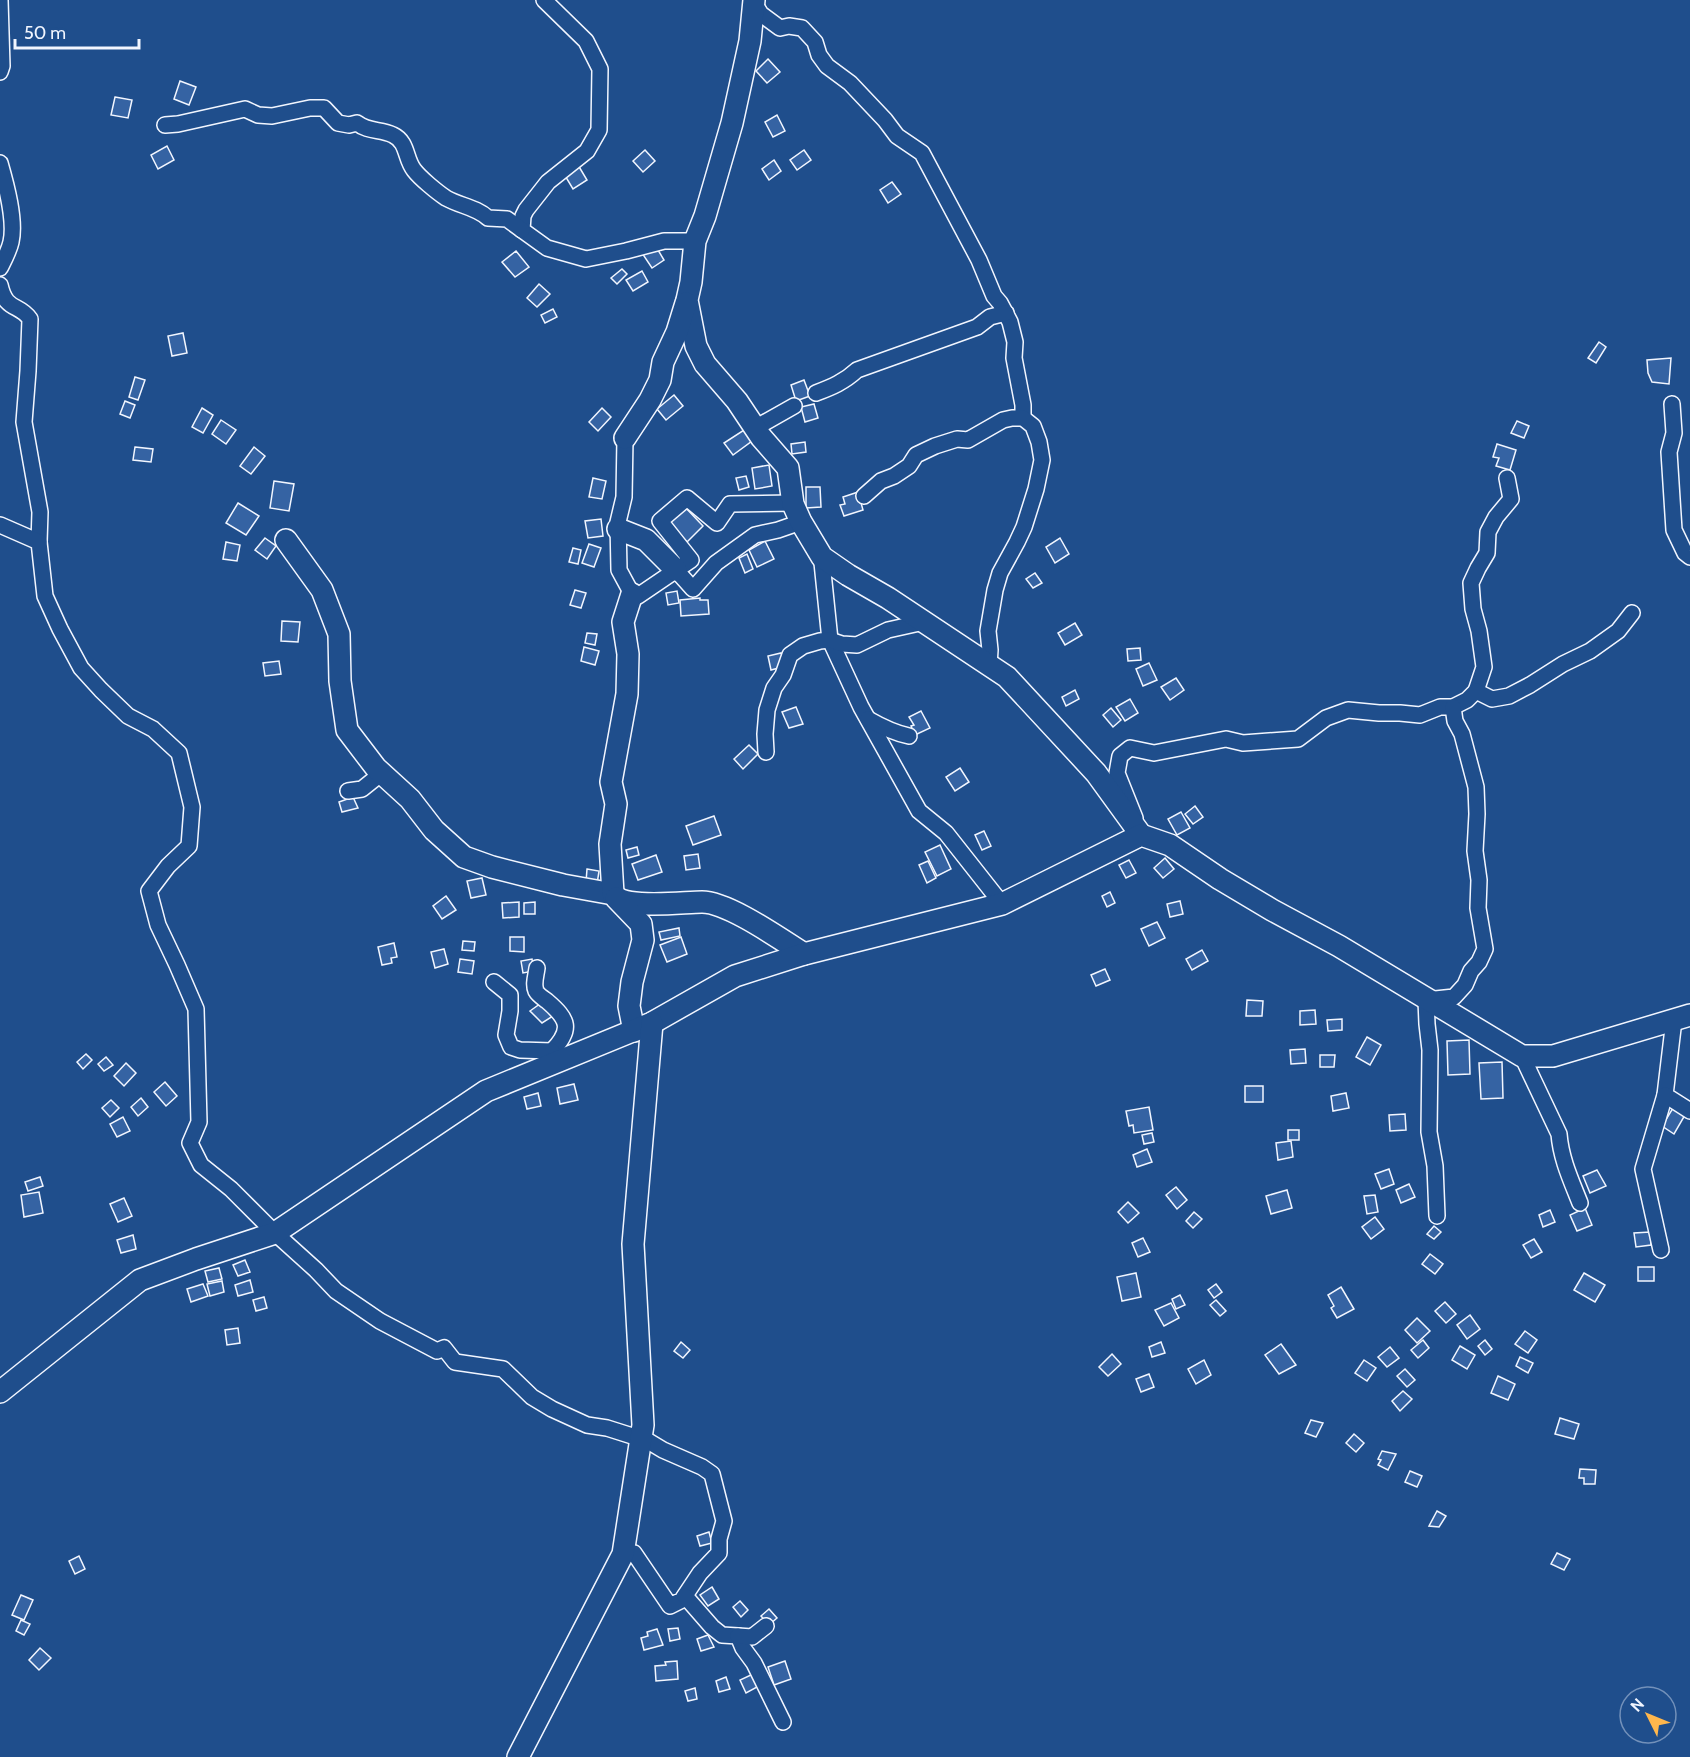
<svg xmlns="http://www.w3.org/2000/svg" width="1690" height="1757" font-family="Cabin,sans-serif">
	<rect width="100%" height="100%" fill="#1f4e8c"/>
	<!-- building -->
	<g fill="#3563a3" stroke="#f2f6ff" stroke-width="1.5">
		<path d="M768,59L780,72L767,83L756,71Z"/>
		<path d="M180,81L196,87L189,105L174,99Z"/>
		<path d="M115,97L132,100L128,118L111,115Z"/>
		<path d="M777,115L785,131L773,137L765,122Z"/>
		<path d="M167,146L174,160L158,169L151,155Z"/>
		<path d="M645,150L655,161L643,172L633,161Z"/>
		<path d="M804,150L811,160L797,170L790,160Z"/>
		<path d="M774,160L781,171L769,180L762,169Z"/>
		<path d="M578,165L587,180L573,189L564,174Z"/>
		<path d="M892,182L901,194L888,203L880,190Z"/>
		<path d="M655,245L664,260L652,268L642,253Z"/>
		<path d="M516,251L529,267L515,277L502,262Z"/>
		<path d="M622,269L627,274L617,284L611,278Z"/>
		<path d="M642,271L648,282L633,291L626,280Z"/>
		<path d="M539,284L550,294L537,307L527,298Z"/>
		<path d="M553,309L557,317L545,323L541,315Z"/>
		<path d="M183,333L187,353L172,356L168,336Z"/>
		<path d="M1599,342L1606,347L1596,363L1588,358Z"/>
		<path d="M1671,358L1669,384L1652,382L1648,373L1647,360Z"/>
		<path d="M135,377L145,380L138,400L129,397Z"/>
		<path d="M804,380L810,396L796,401L791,385Z"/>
		<path d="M674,395L683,406L666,420L657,409Z"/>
		<path d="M125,401L135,405L130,418L120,414Z"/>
		<path d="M814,404L818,418L805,422L801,407Z"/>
		<path d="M202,408L213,415L203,433L192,427Z"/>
		<path d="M602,408L611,417L598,431L589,422Z"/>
		<path d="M221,420L236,430L226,444L212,434Z"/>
		<path d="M1517,421L1529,426L1524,438L1511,433Z"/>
		<path d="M744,430L752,441L733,455L724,443Z"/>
		<path d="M805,442L806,452L792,454L791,444Z"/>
		<path d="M1497,444L1516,450L1510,470L1496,466L1499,458L1493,457Z"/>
		<path d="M135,447L153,449L151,462L133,460Z"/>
		<path d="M254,447L265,456L251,474L240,466Z"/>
		<path d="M769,465L772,486L755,489L752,468Z"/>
		<path d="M746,476L749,487L739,490L736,478Z"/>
		<path d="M593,478L606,481L602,499L589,497Z"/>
		<path d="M274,481L294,484L289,511L270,508Z"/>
		<path d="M806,487H820L821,507L806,508Z"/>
		<path d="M858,492L863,510L844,516L840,505L845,504L843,497Z"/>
		<path d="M238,503L259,516L246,535L226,523Z"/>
		<path d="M684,506L703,526L687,542L667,522Z"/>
		<path d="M601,519L603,536L588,538L585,521Z"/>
		<path d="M265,538L276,546L267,559L255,550Z"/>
		<path d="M1060,538L1069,554L1055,563L1046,547Z"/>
		<path d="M765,541L774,559L757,567L749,550Z"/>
		<path d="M226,542L240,545L237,561L223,559Z"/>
		<path d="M589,544L601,548L594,567L582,563Z"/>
		<path d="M573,548L581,550L578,564L569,562Z"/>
		<path d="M747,554L753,569L745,573L739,558Z"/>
		<path d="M1035,573L1042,583L1033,588L1026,579Z"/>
		<path d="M575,590L586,593L581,608L570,605Z"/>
		<path d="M677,591L679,603L668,605L666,593Z"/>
		<path d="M700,598V600H708L709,614L681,616L680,600Z"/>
		<path d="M282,621L300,622L298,642L281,641Z"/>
		<path d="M1075,623L1082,635L1065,645L1058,633Z"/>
		<path d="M587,633L597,634L595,645L585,643Z"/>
		<path d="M584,647L599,651L595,665L581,661Z"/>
		<path d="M1140,648L1141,660L1128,661L1127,649Z"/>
		<path d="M781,653L786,666L771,670L768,656Z"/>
		<path d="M279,661L281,674L265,676L263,663Z"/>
		<path d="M1149,663L1157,680L1143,686L1136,669Z"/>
		<path d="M1176,678L1184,690L1170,700L1161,687Z"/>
		<path d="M1075,690L1079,699L1066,706L1062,697Z"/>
		<path d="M1130,699L1138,713L1125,721L1116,707Z"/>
		<path d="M796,707L803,724L789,728L782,712Z"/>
		<path d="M1111,708L1121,720L1113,727L1103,715Z"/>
		<path d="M921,711L930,728L915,735L911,726L914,725L909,717Z"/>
		<path d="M749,745L758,754L743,769L734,759Z"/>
		<path d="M960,768L969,782L955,791L946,777Z"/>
		<path d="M353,797L358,808L342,812L339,802Z"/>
		<path d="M1195,806L1203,817L1193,824L1185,814Z"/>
		<path d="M1181,812L1190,828L1177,835L1168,819Z"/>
		<path d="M714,816L721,835L693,845L686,826Z"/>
		<path d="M984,831L991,846L982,850L975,835Z"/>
		<path d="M940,845L951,869L937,876L925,852Z"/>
		<path d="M637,847L639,855L628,858L626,850Z"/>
		<path d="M698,854L700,868L686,870L684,856Z"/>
		<path d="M656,855L662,872L638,880L632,864Z"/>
		<path d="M1165,858L1174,869L1163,878L1154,868Z"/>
		<path d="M1129,860L1136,873L1126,878L1119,865Z"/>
		<path d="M928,861L936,878L927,883L919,865Z"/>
		<path d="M587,869L599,871L597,884L586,882Z"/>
		<path d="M482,878L486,895L471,898L467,881Z"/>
		<path d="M1110,892L1115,903L1107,907L1102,896Z"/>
		<path d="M446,896L456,910L442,919L433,906Z"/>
		<path d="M1180,901L1183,914L1170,917L1167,904Z"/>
		<path d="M519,902V917L503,918L502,903Z"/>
		<path d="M535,902V914H524V903Z"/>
		<path d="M1157,922L1165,938L1149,946L1141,929Z"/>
		<path d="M679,928L680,936L661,940L659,932Z"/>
		<path d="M510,937H524V952L510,951Z"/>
		<path d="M681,937L687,954L667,962L660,945Z"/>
		<path d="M463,941L475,942L474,951L462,950Z"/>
		<path d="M394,943L397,957L391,958L392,963L382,965L378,947Z"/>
		<path d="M444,949L448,964L435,968L431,952Z"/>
		<path d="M1202,950L1208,961L1192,970L1186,959Z"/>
		<path d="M460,959L474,961L472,974L458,972Z"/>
		<path d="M532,959L534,971L523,973L521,961Z"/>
		<path d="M1105,969L1110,980L1096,986L1091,975Z"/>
		<path d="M1247,1000L1263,1001L1262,1016H1246Z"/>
		<path d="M544,1001L556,1014L542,1023L530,1011Z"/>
		<path d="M1315,1010L1316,1024L1300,1025V1011Z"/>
		<path d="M1342,1019V1030L1328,1031L1327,1020Z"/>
		<path d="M1367,1037L1381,1045L1370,1065L1356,1057Z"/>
		<path d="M1469,1040L1470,1074L1448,1075L1447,1041Z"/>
		<path d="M1305,1049L1306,1063L1291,1064L1290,1050Z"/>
		<path d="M86,1054L92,1060L83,1069L77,1062Z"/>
		<path d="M1320,1055H1335L1334,1067H1320Z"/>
		<path d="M106,1057L113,1065L104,1071L98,1064Z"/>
		<path d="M1502,1062L1503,1098L1481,1099L1479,1063Z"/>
		<path d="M126,1063L136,1073L124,1086L114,1076Z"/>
		<path d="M165,1082L177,1096L166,1106L154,1092Z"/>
		<path d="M574,1084L578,1100L560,1104L557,1088Z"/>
		<rect x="1245" y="1086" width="18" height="16"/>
		<path d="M538,1093L541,1106L527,1109L524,1097Z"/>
		<path d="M1346,1093L1349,1108L1333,1111L1331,1096Z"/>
		<path d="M141,1098L148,1107L138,1116L131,1107Z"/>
		<path d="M111,1100L119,1108L110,1117L102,1108Z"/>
		<path d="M1149,1107L1153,1130L1134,1133L1133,1125L1129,1126L1126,1111Z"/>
		<path d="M1673,1108L1685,1115L1674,1134L1662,1126Z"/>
		<path d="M1405,1114L1406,1130L1390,1131L1389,1115Z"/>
		<path d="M123,1117L130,1131L117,1137L110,1124Z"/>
		<rect x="1288" y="1130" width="11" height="10"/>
		<path d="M1152,1133L1154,1142L1144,1144L1142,1135Z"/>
		<path d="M1291,1141L1293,1157L1278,1160L1276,1143Z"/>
		<path d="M1147,1149L1152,1162L1137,1167L1133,1155Z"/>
		<path d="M1389,1169L1394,1184L1381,1189L1375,1174Z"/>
		<path d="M1597,1170L1606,1186L1590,1193L1583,1176Z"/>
		<path d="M40,1177L43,1186L28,1191L25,1182Z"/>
		<path d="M1409,1184L1415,1197L1401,1203L1396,1190Z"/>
		<path d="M1176,1187L1187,1200L1177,1209L1166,1195Z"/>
		<path d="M1287,1190L1292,1208L1271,1214L1266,1196Z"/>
		<path d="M39,1192L43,1213L24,1217L21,1195Z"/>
		<path d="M1375,1195L1378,1212L1367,1214L1364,1196Z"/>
		<path d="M124,1198L132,1216L118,1222L110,1204Z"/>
		<path d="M1128,1202L1139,1213L1128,1223L1118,1212Z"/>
		<path d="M1585,1208L1592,1225L1577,1231L1570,1215Z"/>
		<path d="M1550,1210L1555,1222L1543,1227L1539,1215Z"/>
		<path d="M1194,1212L1202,1219L1193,1228L1186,1221Z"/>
		<path d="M1375,1217L1384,1229L1371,1239L1362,1227Z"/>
		<path d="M1434,1226L1441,1232L1434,1239L1427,1234Z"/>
		<path d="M1650,1232L1651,1245L1636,1247L1634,1233Z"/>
		<path d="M133,1235L136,1249L121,1253L117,1240Z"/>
		<path d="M1143,1238L1150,1252L1138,1257L1132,1243Z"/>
		<path d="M1534,1239L1542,1252L1531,1258L1523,1245Z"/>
		<path d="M1430,1254L1443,1264L1435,1274L1422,1264Z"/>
		<path d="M245,1260L250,1272L238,1276L233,1265Z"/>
		<rect x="1638" y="1267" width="16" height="14"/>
		<path d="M219,1268L222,1279L208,1282L205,1271Z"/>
		<path d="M1136,1273L1141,1297L1122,1301L1117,1277Z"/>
		<path d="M1584,1273L1605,1285L1595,1302L1574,1290Z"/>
		<path d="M250,1280L253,1292L238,1296L235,1285Z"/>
		<path d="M222,1281L224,1292L210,1296L207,1284Z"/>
		<path d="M203,1284L208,1296L191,1302L187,1289Z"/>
		<path d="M1216,1284L1222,1292L1214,1298L1208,1290Z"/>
		<path d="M1341,1287L1354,1309L1337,1318L1331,1308L1334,1306L1328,1295Z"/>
		<path d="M1180,1295L1185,1305L1176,1309L1172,1299Z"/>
		<path d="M264,1297L267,1308L256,1311L253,1300Z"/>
		<path d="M1216,1300L1226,1311L1220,1316L1210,1305Z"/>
		<path d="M1445,1302L1456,1314L1446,1323L1435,1311Z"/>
		<path d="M1171,1303L1179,1318L1164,1326L1155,1310Z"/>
		<path d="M1470,1315L1480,1329L1467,1339L1457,1325Z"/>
		<path d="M1417,1318L1430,1331L1417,1343L1405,1330Z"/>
		<path d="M238,1328L240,1343L227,1345L225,1330Z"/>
		<path d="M1525,1331L1537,1340L1528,1353L1515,1344Z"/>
		<path d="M1423,1340L1429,1348L1418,1358L1411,1350Z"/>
		<path d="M1485,1340L1492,1349L1485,1355L1478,1346Z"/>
		<path d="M681,1342L690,1350L683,1358L674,1351Z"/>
		<path d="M1161,1342L1165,1353L1152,1357L1149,1347Z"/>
		<path d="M1281,1344L1296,1365L1279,1374L1265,1355Z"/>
		<path d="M1460,1346L1475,1355L1467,1369L1452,1360Z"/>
		<path d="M1390,1347L1399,1358L1387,1367L1378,1357Z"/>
		<path d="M1112,1354L1121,1364L1108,1376L1099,1367Z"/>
		<path d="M1520,1357L1533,1363L1528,1373L1516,1366Z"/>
		<path d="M1204,1360L1211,1375L1196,1384L1188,1369Z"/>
		<path d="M1364,1360L1376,1368L1367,1381L1355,1373Z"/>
		<path d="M1405,1369L1415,1380L1407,1387L1397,1376Z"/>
		<path d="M1149,1374L1154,1387L1141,1392L1136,1379Z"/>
		<path d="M1498,1376L1515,1384L1508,1400L1491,1393Z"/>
		<path d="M1403,1391L1412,1399L1400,1411L1392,1401Z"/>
		<path d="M1560,1418L1579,1424L1574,1439L1555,1434Z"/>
		<path d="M1311,1420L1323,1423L1316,1437L1305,1433Z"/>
		<path d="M1354,1434L1364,1443L1356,1452L1346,1443Z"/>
		<path d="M1382,1451L1396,1454L1388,1470L1378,1465L1381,1460L1378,1459Z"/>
		<path d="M1580,1469L1596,1470L1595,1484H1584V1478H1579Z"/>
		<path d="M1410,1471L1422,1476L1417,1487L1405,1482Z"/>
		<path d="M1437,1511L1446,1516L1439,1527L1429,1526Z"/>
		<path d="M709,1532L712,1543L700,1546L697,1536Z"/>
		<path d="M1557,1553L1570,1559L1564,1570L1551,1564Z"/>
		<path d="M79,1556L85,1569L75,1574L69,1561Z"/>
		<path d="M712,1587L719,1599L708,1606L700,1595Z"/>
		<path d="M21,1595L33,1600L24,1620L12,1615Z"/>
		<path d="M740,1601L748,1610L741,1617L733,1607Z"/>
		<path d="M769,1609L777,1618L769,1625L761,1616Z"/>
		<path d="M21,1620L30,1624L24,1635L16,1631Z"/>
		<path d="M678,1628L680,1639L670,1641L668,1629Z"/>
		<path d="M657,1629L663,1645L644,1650L641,1638L648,1636L647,1632Z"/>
		<path d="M708,1635L714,1647L701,1651L697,1639Z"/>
		<path d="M40,1648L51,1658L39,1670L29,1660Z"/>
		<path d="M677,1661L678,1679L656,1681L655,1666L666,1665L665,1662Z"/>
		<path d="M785,1661L791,1679L774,1685L768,1667Z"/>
		<path d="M753,1674L759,1686L746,1693L740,1680Z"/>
		<path d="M726,1677L730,1689L719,1692L716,1681Z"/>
		<path d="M695,1688L697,1699L688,1701L685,1691Z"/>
	</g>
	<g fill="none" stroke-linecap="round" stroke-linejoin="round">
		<defs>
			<g id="street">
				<path d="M544,0L586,41L600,69L599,130L587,151L548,182L526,210L523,216L522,230L547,248L586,259L626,251L664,241H695"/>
				<path d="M754,3L761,14L780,28L789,26L802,28L815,42L819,55L827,66L850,83L885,120L897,136L922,153L979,260L994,296L1000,303L1010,322L1015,342L1014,358L1023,405V418"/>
				<path d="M0,72L2,66L0,0"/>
				<path d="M165,125L178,124L245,109L258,115L272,116L310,108H324L338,123L349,125L357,123C368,132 381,129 393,135C408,142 405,159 414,170C420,178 437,192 446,198C460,206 476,207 488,218L507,219L522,230"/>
				<path d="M0,163C6,184 16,220 11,242C9,251 4,260 0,268"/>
				<path d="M0,285C6,312 19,303 30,319L28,371L24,422L40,512L39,542"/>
				<path d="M816,393C832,387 844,382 857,370L977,327L990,317L1006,313"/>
				<path d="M1672,404L1674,433L1669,452L1674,530L1685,553L1690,557"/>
				<path d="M755,428L794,406"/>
				<path d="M625,438L624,497L618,522L619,570L632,594L638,596L691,560L660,521L687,498L717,523L730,504L793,503"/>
				<path d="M864,496L881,481L894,476L909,466L916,455L935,446L957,439L968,440L1003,420L1012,418H1023L1033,426L1039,442L1042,460L1036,489L1024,527L1017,542L1000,573L995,590L988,631L990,650L989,665"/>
				<path d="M0,525L39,542L45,596L60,629L81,668L101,690L128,716L153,729L179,753L192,807L189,846L168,866L149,891L158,925L177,965L196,1009L199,1122L190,1143L201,1165L231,1189L275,1233L316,1270L336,1291L380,1321L437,1351L444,1348L455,1362L503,1369L532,1397L552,1409L587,1425L607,1428L648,1441L663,1450L702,1467L712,1474L724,1521L719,1539V1553L700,1573L682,1600L670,1606L634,1553L623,1554"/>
				<path d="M821,553L830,640L861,707L919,811L946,833L1002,904"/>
				<path d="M676,570L693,589L716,563L755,535L778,530L801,522"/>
				<path d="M1476,691L1484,667L1479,631L1473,609L1471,583L1478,568L1487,553L1488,532L1496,517L1511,499L1507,478"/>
				<path d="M868,719C882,727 894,733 909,736"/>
				<path d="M766,752L765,734L767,710L774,688L783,675L790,655L803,646L820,641L830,640L842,644L857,645L888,630L924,622"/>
				<path d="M348,791L362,789L382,773"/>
				<path d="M1135,818L1117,773L1120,756L1130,748L1154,753L1226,739L1243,743L1298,739L1326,718L1348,710L1379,713H1400L1420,715L1440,707H1453L1467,700L1476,691L1492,699L1509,696L1530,685L1563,664L1590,651L1618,631L1632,613"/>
				<path d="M537,968C536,976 533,984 536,991C538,995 543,998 547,1001C568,1019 573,1029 552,1051V1058"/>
				<path d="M494,982L510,995V1011L506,1035L511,1047L520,1050L552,1051"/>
				<path d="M1674,1020L1665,1095L1690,1111"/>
				<path d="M1522,1056L1559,1134C1561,1159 1571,1180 1580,1203"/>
				<path d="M1437,1216L1435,1166L1429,1132L1430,1050L1427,1024L1426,1000L1454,997L1465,985L1471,971L1479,962L1485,949L1478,908L1479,880L1475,851L1477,814L1476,787L1462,734L1455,721L1453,707"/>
				<path d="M1661,1250L1643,1169L1665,1095"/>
				<path d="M685,1596L712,1627L722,1635L738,1636L743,1648L754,1663L783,1722"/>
				<path d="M738,1636L752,1637L766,1626"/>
			</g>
			<g id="secondary">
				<path d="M754,0L750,41L732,123L705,216L695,241L691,282L687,300L696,346L705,364L737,401L761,437L788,468L793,504L801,522L822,557L848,575L888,598L1007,677L1096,773L1141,835"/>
				<path d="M625,438L650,400L660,380L663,362L677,332L686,303"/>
				<path d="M618,529L646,540L676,570"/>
				<path d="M286,540L322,590L339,634L340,681L347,730L376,768L410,799L434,830L464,857L492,867L563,885L613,894C625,910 682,902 702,902C728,902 780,939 804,954"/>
				<path d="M613,894L610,844L616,804L611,782L627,694L628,654L623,622L632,594"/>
				<path d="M616,898L641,924L643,940L632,982L629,1006L634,1031"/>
				<path d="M0,1392L140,1280L196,1259L275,1233L486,1091L652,1023L735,976L804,954L1002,904L1141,835L1170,845L1220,879L1272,910L1339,946L1522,1056H1553L1690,1015"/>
				<path d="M518,1757L623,1554L643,1425L633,1244L652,1023"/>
			</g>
		</defs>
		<!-- street casing -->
		<use href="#street" stroke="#f2f6ff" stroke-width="18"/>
		<!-- secondary casing -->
		<use href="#secondary" stroke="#f2f6ff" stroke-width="24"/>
		<!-- street -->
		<use href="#street" stroke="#1f4e8c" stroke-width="15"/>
		<!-- secondary -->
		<use href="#secondary" stroke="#1f4e8c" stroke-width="21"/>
	</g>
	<!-- north arrow -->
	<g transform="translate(1648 1715) rotate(313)"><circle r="28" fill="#1f4e8c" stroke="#7391ba" stroke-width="1.5"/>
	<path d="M0-4.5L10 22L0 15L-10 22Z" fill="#ffb74d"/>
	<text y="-9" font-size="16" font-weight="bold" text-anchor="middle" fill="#f2f6ff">N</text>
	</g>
	<!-- scale -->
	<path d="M15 39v9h124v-9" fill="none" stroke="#f2f6ff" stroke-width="3"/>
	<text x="24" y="39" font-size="18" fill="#f2f6ff" stroke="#1f4e8c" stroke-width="4.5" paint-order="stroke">50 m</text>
</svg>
